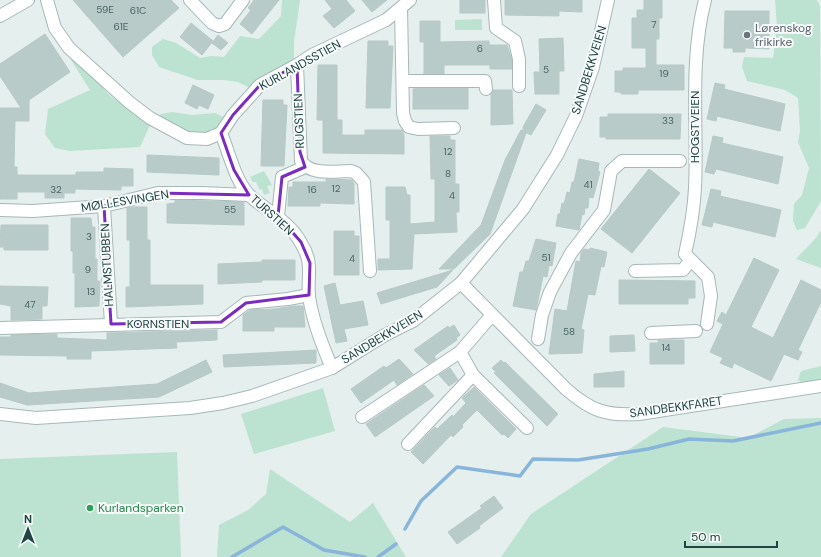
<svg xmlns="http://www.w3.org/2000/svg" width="821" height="557" font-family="'DM Sans',sans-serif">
	<rect width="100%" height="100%" fill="#e5efee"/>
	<!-- green -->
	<g fill="#bce2d1">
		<path d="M282,0H300L294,42V58L254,90L238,82L224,80H198L159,67L152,55V47L163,39L176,43L200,58L211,56L224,57L240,36L259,39L281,16Z"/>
		<path d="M775,0H817L820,6L821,201L805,228L797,230L793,221L794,204L802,195L809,168L798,142L800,131L798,98L785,90L747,81L742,67L744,57L773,58L777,26Z"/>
		<path d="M482,19V30H455V20Z"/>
		<path d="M77,58L109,95L150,125L140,147L69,151L55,148L45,134L48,109L90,90L71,60Z"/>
		<path d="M172,112L192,115L215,113L226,118L211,135L190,133L157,119L161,114Z"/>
		<path d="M264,171L272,185L267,186L270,193L264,195L262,189L260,190L256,182H253L250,177Z"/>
		<path d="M821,230V268L796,259L816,238Z"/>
		<path d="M821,366V381L803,383L798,380L801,371Z"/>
		<path d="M323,388L335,431L254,454L241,414Z"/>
		<path d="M821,418V557H501L531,514L663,427L748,438L784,419Z"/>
		<path d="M177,452L181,557H0V459Z"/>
		<path d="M270,469L350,522L373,503L406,557H217L219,525L248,510L266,494Z"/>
	</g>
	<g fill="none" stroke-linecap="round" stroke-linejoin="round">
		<!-- stream -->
		<g stroke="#88b5d9" stroke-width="3.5">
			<path d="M405,529L421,501L457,467L520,476L533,459L578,460L648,449L689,439L733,441L821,423"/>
			<path d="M232,557L283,527L324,550L365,557"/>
			<path d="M378,557L396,544"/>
		</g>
	</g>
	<!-- building -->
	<g fill="#b9cbc8" stroke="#b6cac7">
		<path d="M73,0H171L179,8L123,57Z"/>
		<path d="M254,0H279L252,34L240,24L251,10L248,8Z"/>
		<path d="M325,0H346L355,11L334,28L323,16L332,9Z"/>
		<path d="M362,0H387L372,12Z"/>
		<rect x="460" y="0" width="25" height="13"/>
		<path d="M505,0H582V12L559,11V16L505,15Z"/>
		<path d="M644,0H662V18H659V39H656V65H684V90H638V94H621V92H615V71H623V68H646V48H632V18H637V10H644Z"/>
		<path d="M725,11H769V49L745,48V52H733V48H724Z"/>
		<path d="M420,21H440V42L489,41V45H507L512,60V69H490V65H444V74H424V42H420Z"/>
		<path d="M191,23L213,41L202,55L180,37Z"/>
		<path d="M45,34L70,72L29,100V121H15L14,167H17V175H76V172H104V168L133,169V186H121V190L75,189V193H64V198H45V192H17V199H0V108H21L0,76V64Z"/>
		<path d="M218,35L228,43L221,50L212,43Z"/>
		<path d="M563,38L564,71H559V94H535L534,72H540L539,39Z"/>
		<path d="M368,41H388V46H393L390,108H366Z"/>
		<path d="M318,65H337V120H342V135H365V130H402L404,135V154L323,153V120H317Z"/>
		<path d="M715,83L725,85L724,89L785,104L780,131L717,116L716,121L707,119Z"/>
		<path d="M193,85L214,95L208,109L199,105L197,109L185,103Z"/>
		<path d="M418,88H468V109H413V89Z"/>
		<path d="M493,90H512L513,124L491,125V94Z"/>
		<path d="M263,100H283V105H287L284,166H261Z"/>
		<path d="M536,104L546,110L531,135L523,131V127Z"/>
		<path d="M608,114H681L680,139H606V137H600V117H608Z"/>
		<path d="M521,130L526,133L490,234L454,269H439L481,225L505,160Z"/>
		<path d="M430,136H450V140H455V184H459V212H456L457,232L414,234L412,269L378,270V259H390V220H386V187H405L407,195H410V224L435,222V179H431Z"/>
		<path d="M713,136L723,138L722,143L783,157L778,184L716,169L714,174L705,172Z"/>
		<path d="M147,155L219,158V175L147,172Z"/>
		<path d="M579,159L599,163L598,171L600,172L593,198L589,197L588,208H585L584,215L582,214L579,230L556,226L558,214H560L562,203L564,204L567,192L570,193L572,182H574Z"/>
		<path d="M649,169L680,193L632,253L601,229Z"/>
		<path d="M326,179L352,180L354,184V204L320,203V206H288L289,187H293V182H326Z"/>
		<path d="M711,189L721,191L720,196L781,210L775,237L713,222L712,227L702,225Z"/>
		<path d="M175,200L244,202V225L167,223V204L175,203Z"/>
		<path d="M133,207H147V240H150V285H203V304L126,307V287H130V240H127V208Z"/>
		<path d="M71,218H91L92,227H95V259H97V281H100L99,306L75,307V273H73V251H71Z"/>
		<path d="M1,225H48V250H4V247H0Z"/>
		<path d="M334,231H354V236H359V275H334Z"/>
		<path d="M536,239L556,243L552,266L549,265L547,277L543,276L536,310L513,306L520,272H523L526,261H529Z"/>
		<path d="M590,248L607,252L604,267L601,266L595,295L588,294L581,329L584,330L582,353L549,354L555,309L567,311L576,261L580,262L581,253L584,249L590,250Z"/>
		<path d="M754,258L779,270L751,327L773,338L801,280L821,290V302L798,350L802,352L798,360L784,354L771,381L734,363L732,368L720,363L723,358L710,352L723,324L717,321L722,312L726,315Z"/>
		<path d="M262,260H295V280H262V282L218,284V264L262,262Z"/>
		<path d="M453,270L437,287L381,304L377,293Z"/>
		<path d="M619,280L695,281V298H688V304H619Z"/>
		<path d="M335,283L340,305L363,301L368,325L344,329L347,341L336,343L324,286Z"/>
		<path d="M0,286L48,287L47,306H42V319L11,320V306L0,304Z"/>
		<path d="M295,306H303L305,327H274V331H243V315L250,310L274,309Z"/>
		<path d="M454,325L460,335L456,338L457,340L434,356L436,359L428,364L414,350L448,326L449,328Z"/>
		<path d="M217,330V340L176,342L177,348L91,351V359H67V356L0,355V337H11V335L57,334V338L107,340V333Z"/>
		<path d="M634,335L635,351L610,352V336Z"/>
		<path d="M658,340H684V364H650V343H658Z"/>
		<path d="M316,350V363L224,367L223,355Z"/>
		<path d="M399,359L413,374L397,385L394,380L361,403L351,389L384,366L386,368Z"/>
		<path d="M206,360L212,372L159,397L27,405L0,397V383L29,393L157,384Z"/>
		<path d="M501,360L504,363L505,362L558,414L547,426L494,373L496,372L492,368Z"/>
		<path d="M450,368L458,380L449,386L439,375Z"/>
		<path d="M624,371V387H594V374Z"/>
		<path d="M424,385L434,396L375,437L366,424Z"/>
		<path d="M474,387L516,429L508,438L504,434L502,435L477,410L462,425L463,427L453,437L451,435L423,464L411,452L435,427L437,429L452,415L453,417L466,403L462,398Z"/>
		<path d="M494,496L503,508L479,526L480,528L457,544L448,532L482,508L480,506Z"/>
	</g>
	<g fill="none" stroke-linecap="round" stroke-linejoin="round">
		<defs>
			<g id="minor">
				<path d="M47,0L55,28L69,48L129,102L150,118L187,138L207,139L221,133L233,115L260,85L297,65L312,55L386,20L410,0"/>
				<path d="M190,0L212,23L219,26L225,24L243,0"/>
				<path d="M494,0L496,28L515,41L519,59V86"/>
				<path d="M705,0C689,62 698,125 695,188C694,210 690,232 685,254L708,277L711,296L707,324"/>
				<path d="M401,8L403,113L405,121L409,127L418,129L454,128"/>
				<path d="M0,16L28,0"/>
				<path d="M297,65L301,161C311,176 334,171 351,171L356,173L364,182L370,271"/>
				<path d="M403,81H485L486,89"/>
				<path d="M221,133C229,152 235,181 250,196C267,211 290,222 301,243C314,264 307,274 309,296C312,320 322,345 332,368"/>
				<path d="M104,206L111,324"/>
				<path d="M0,210L33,211L104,206L158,193H201L249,195"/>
				<path d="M278,216L282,177L305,167"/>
				<path d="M635,271L683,270L690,261"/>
				<path d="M461,283L566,389C591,411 606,416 639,414L821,386"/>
				<path d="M492,315L460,352L473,375L527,428"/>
				<path d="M0,328L221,322L246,303L288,299L309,295"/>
				<path d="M651,333L696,331"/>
				<path d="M538,339L542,315L550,292L571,253L604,210L611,171L622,161H680"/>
				<path d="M0,414L36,418L190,408L223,403L252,396L332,368L385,335L413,321L461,283L523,209L557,155L576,116L593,67L608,0"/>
				<path d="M362,417L460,352"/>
				<path d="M408,444L473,375"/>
			</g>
		</defs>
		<!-- minor casing -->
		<use href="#minor" stroke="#a6b8b8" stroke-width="14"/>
		<!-- minor -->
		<use href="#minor" stroke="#fff" stroke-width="12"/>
	</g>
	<!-- marked area -->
	<path fill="none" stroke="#7b2cbf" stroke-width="3" stroke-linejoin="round" d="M297,65L300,152L305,167L282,177L278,216L301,242L310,263L309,295L246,303L221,322L111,324L104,206L158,193L249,195L234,170L221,133L233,115L260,85Z"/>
	<!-- markers -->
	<circle fill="#6b7280" stroke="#f6fbfa" stroke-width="1.5" cx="747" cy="35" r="4"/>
	<circle fill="#2e9e5b" stroke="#f6fbfa" stroke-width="1.5" cx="90" cy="508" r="4"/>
	<g text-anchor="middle" stroke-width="4" stroke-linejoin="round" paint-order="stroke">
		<!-- number labels -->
		<g font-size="10" fill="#476565">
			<text x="105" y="13">59E</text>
			<text x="138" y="14">61C</text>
			<text x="654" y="28">7</text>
			<text x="121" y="30">61E</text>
			<text x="480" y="52">6</text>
			<text x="546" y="73">5</text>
			<text x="664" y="77">19</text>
			<text x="668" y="124">33</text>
			<text x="448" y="155">12</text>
			<text x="448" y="177">8</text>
			<text x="588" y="188">41</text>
			<text x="336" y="192">12</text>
			<text x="56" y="193">32</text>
			<text x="312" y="193">16</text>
			<text x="452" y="199">4</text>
			<text x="230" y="213">55</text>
			<text x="89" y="240">3</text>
			<text x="546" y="261">51</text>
			<text x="352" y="262">4</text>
			<text x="88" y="273">9</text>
			<text x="91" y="295">13</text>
			<text x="30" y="308">47</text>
			<text x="569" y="335">58</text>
			<text x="666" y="351">14</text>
		</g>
		<!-- worship labels -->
		<g font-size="12" fill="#5b616d" stroke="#f6fbfa" text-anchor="start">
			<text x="755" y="32">Lørenskog<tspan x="755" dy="14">frikirke</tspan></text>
		</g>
		<!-- street labels -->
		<g font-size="12" fill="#214344" stroke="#f6fbfa">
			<text transform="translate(300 65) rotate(-29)" y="4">KURLANDSSTIEN</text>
			<text transform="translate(589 70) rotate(-73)" y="4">SANDBEKKVEIEN</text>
			<text transform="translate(299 121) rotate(-92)" y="4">RUGSTIEN</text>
			<text transform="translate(695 127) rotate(-90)" y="4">HOGSTVEIEN</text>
			<text transform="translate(125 201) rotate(-9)" y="4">MØLLESVINGEN</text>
			<text transform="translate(272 215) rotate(42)" y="4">TURSTIEN</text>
			<text transform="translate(107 265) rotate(-93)" y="4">HALMSTUBBEN</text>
			<text x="158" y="328">KORNSTIEN</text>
			<text transform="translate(382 337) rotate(-31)" y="4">SANDBEKKVEIEN</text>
			<text transform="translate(676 407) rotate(-8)" y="4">SANDBEKKFARET</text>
		</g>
		<!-- leisure labels -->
		<g font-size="12" fill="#27864d" stroke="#f6fbfa" text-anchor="start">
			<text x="98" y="512">Kurlandsparken</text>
		</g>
	</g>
	<!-- north arrow -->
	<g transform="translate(28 529)" stroke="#f6fbfa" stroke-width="3" paint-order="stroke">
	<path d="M0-3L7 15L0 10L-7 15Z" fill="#214344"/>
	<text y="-6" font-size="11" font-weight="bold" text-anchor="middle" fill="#214344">N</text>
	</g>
	<!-- scale -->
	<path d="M685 541v6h92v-6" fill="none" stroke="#214344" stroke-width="2"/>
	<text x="691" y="541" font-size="12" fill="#214344" stroke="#f6fbfa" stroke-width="3" paint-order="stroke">50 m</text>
</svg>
